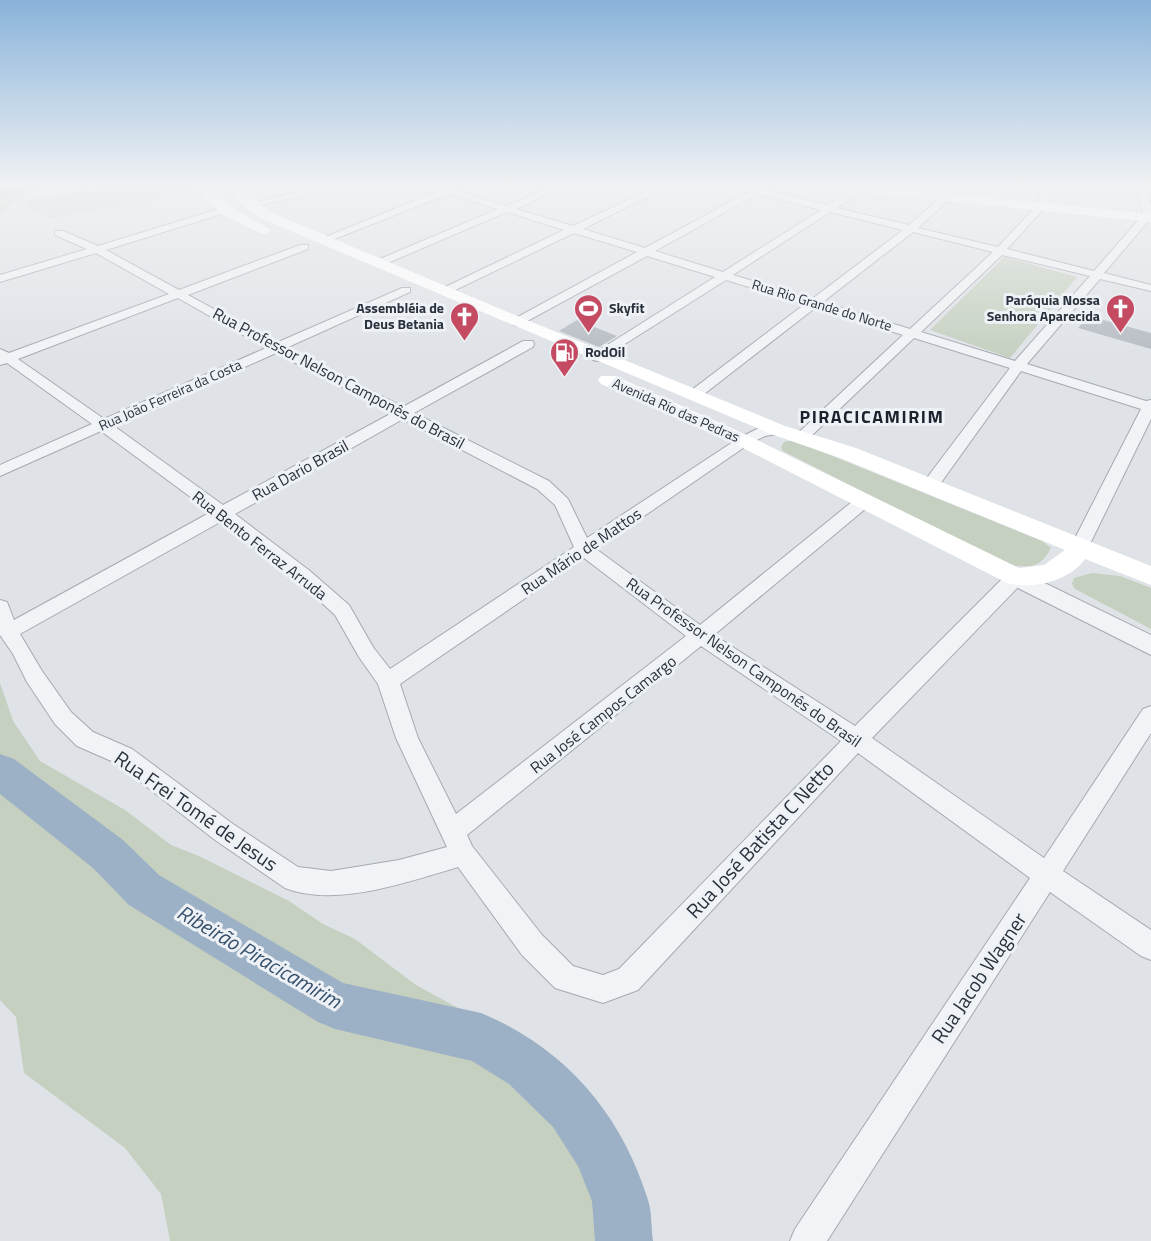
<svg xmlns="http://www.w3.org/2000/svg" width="1151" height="1241" font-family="'Titillium Web',sans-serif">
	<rect width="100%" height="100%" fill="#dfe2e7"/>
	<!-- built -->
	<path fill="#cdd1d9" d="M124,184H186L197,193L51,218L19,202Z"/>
	<!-- green -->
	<g fill="#c5d0c0">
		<path d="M0,184H58L20,198L0,214Z"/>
		<path d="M1004,257L1077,277L1010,358L930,330Z"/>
		<path d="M793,440L1042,541L1051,548C1039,570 1030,566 1009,566L783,451L781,447L784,442Z"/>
		<path d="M1092,573L1120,576L1151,588V629L1075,589L1072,584L1074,578Z"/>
		<path d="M0,683L13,721L40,761L125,810L171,845L199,856L289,901L323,924L355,939L416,985L493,1027L530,1041L565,1067L594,1106L623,1160L653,1241H170L161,1194L125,1148L24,1073L16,1017L0,1000Z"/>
	</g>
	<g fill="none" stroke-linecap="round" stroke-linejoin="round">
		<!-- river -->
		<g fill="#9cb1c5" fill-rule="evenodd">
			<path d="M18,184H40L37,187L0,200V190Z"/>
			<path d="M0,754L14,759L123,840L159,875L343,983L481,1013C565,1048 621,1113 648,1200C652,1212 651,1228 653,1241H595L592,1201L578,1166L553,1127L509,1084L472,1061L335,1029L318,1022L129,905L93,868L0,794Z"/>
		</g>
	</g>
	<!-- building -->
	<g fill="#b6bcc3">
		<path d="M1089,316L1151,333V349L1078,328Z"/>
		<path d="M577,320L617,336L599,347L559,331Z"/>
	</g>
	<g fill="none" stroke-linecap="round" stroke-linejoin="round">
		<defs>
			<path id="service" d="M131,184H139L31,203L29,202Z"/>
			<g id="minor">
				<path d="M331,184H347L251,208L246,205Z"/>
				<path d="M421,184L455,187L456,190L506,206L559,184H570L516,209L573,226L662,184H673L583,229L645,248L749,192L726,186L725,184C737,184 751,189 762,185L767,188L765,190L827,205L861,185L866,188L864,190L837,208L909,225L939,199L946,196L950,184H958L953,200L945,203L918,228L998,247L1040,202L1039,184H1047L1050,202L1007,249L1094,271L1141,217L1143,213L1136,184H1145L1151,205V218L1104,273L1151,285V291L1100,279L1027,364L1146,401L1151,400V419L1088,548L1085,552H1073L1070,548L1141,409L1021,371L935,491H923L921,487L923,483L1010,368L914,338L807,440H797L794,437L797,434L903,335L815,308L699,398H689L687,395L689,392L805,304L726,280L598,361L593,360L591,357L593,354L715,277L647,256L518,326L514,325L512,322L514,319L637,252L574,233L449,293H441V289L564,230L507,212L383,265H375V261L498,209L448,194L327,242L318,240L438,191ZM758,194L821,210L723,272L655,251ZM830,212L903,230L812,299L733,275ZM913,232L993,252L910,329L823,302ZM1002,255L1090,276L1015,361L921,332Z"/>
				<path d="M225,207L230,210L228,212L106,250L179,290L300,245H308V249L188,295L276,343L402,288H410V292L286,348L403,407L523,341H533L534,344L533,347L414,413L549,481L568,499L587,538L739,438L761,427H783L785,430L783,433L765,436L749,444L596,549L700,625L858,497H870L872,501L870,505L714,635L855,726L1009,572L1016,571L1023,572L1025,577L1023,582L872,738L1044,858L1143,709L1151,706V733L1063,871L1151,930V960L1141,956L1050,892L827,1241H790L795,1229L1030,878L858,753L638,990L603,1003L555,988L522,955L458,867C408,882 335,908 285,888L215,840L116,763L77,746L55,724L27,682L13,654L0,635V600L7,602L14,620L211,512L101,431L0,476V465L92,424L7,363L0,365V349L9,353L169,294L96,253L0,282V275L87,249L55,235V231H63L98,246ZM178,298L266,348L104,419L18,359ZM276,353L392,413L223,505L114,426ZM403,419L537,489L555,505L574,547L390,669L373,647L349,605L310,571L235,514ZM222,521L296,579L335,615L359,657L378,684L396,738L447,847L399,860L331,871L298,867L233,824L132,749L93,732L71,712L42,671L20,634ZM584,558L686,636L456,814L418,738L400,684ZM701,646L841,741L619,969L603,975L573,966L542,935L472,846L467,835Z"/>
			</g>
			<path id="tertiary" d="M1016,569L1151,635V655L1008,583L1005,577L1008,571Z"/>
		</defs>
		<!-- service casing -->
		<use href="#service" stroke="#a5a9b1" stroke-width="2"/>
		<!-- minor casing -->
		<use href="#minor" stroke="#a5a9b1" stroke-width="2"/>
		<!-- tertiary casing -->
		<use href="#tertiary" stroke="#a5a9b1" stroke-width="2"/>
		<!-- service -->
		<use href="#service" fill="#f1f3f6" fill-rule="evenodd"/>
		<!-- minor -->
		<use href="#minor" fill="#f1f3f6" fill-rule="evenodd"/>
		<!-- tertiary -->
		<use href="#tertiary" fill="#f1f3f6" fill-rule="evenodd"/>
		<!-- secondary -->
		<g fill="#fff" fill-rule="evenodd">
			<path d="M193,184H206L230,207L272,230L265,234L260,233L220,213Z"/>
			<path d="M223,184H236L270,212L510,313L785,426L856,448L1151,566V585L1085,559C1070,581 1032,590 1007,583L737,445L601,384L598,380L601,376H615L751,437L1019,568L1044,565L1065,550L840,458L771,434L260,218L246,208Z"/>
			<path d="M817,184H857L1151,214V222L823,188Z"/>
		</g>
	</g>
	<!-- sky -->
	<linearGradient id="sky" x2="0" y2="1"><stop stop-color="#89b3da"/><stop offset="0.52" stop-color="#f1f2f4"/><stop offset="1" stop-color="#f1f2f4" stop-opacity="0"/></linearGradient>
	<rect width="1151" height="357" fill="url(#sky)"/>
	<!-- icons -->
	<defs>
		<symbol id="stadium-pin" viewBox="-11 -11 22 30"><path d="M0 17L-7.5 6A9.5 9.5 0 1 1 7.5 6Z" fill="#c54b62" stroke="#eef1f5"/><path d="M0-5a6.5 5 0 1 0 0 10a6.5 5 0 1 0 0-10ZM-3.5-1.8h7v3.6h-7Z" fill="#fff"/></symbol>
		<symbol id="church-pin" viewBox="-11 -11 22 30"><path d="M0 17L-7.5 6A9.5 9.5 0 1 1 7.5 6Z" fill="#c54b62" stroke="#eef1f5"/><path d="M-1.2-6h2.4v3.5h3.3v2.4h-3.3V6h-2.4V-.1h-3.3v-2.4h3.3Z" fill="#fff"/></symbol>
		<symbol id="fuel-pin" viewBox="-11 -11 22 30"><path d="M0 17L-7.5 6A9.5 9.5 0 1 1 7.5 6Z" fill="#c54b62" stroke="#eef1f5"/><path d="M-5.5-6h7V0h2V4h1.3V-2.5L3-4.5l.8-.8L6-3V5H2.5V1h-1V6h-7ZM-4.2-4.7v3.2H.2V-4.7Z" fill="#fff"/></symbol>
	</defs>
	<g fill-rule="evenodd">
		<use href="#stadium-pin" x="572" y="292" width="33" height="45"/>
		<use href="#church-pin" x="1104" y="292" width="33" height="45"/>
		<use href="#church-pin" x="448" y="300" width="33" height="45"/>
		<use href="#fuel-pin" x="548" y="336" width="33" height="45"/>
	</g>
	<g text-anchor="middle" stroke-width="6" stroke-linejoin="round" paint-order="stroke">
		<!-- far-poi labels -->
		<g font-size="14" font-weight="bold" fill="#29313d" stroke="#eef1f5" text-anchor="end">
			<text x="1100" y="305">Paróquia Nossa<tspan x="1100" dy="16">Senhora Aparecida</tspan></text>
			<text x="444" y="313">Assembléia de<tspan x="444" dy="16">Deus Betania</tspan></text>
			<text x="609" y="313" text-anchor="start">Skyfit</text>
			<text x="585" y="357" text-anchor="start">RodOil</text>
		</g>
		<!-- far-street labels -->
		<g font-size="14" fill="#29313d" stroke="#eef1f5">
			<text transform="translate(822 305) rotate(17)" y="5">Rua Rio Grande do Norte</text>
			<text transform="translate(170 395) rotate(-24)" y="5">Rua João Ferreira da Costa</text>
			<text transform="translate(676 410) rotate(24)" y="5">Avenida Rio das Pedras</text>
		</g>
		<!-- street labels -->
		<g font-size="16" fill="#29313d" stroke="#eef1f5">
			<text transform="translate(339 378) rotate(28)" y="6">Rua Professor Nelson Camponês do Brasil</text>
			<text transform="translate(300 470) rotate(-29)" y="6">Rua Dario Brasil</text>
			<text transform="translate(260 545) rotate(38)" y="6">Rua Bento Ferraz Arruda</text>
			<text transform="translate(581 551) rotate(-34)" y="6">Rua Mário de Mattos</text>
			<text transform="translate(744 662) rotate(35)" y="6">Rua Professor Nelson Camponês do Brasil</text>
			<text transform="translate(603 714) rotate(-38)" y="6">Rua José Campos Camargo</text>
		</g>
		<!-- far-district labels -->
		<g font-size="18" font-weight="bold" letter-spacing="1.5" fill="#1b222e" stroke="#eef1f5">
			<text x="872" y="423">PIRACICAMIRIM</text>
		</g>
		<!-- near-street labels -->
		<g font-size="20" fill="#29313d" stroke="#eef1f5">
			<text transform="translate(196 811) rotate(35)" y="7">Rua Frei Tomé de Jesus</text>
			<text transform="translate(760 840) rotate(-47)" y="7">Rua José Batista C Netto</text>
			<text transform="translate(979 978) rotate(-56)" y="7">Rua Jacob Wagner</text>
		</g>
		<!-- near-water labels -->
		<g font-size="21" font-style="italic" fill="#36516e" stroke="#eef1f5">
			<text transform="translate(259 957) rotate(30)" y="7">Ribeirão Piracicamirim</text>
		</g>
	</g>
</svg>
